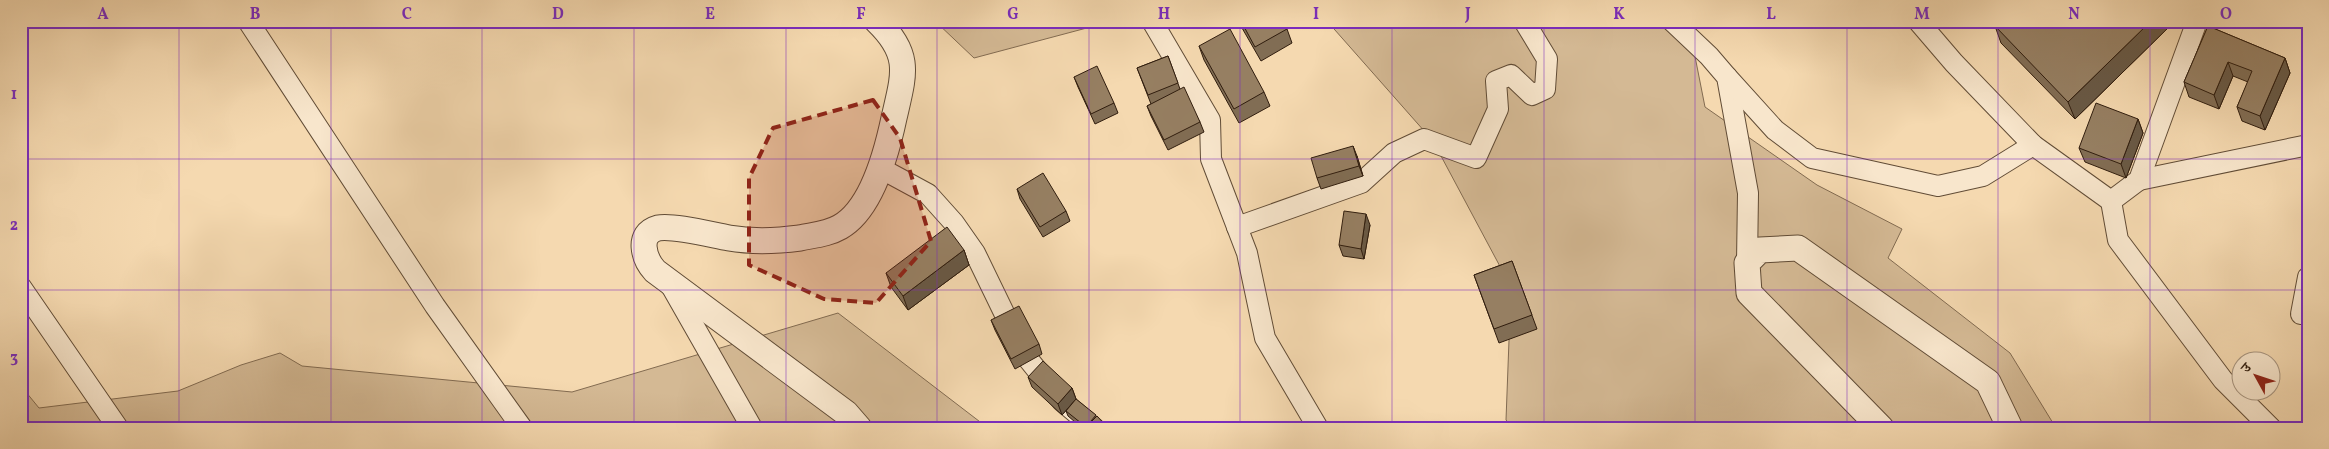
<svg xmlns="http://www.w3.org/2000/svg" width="2329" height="449" font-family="Vollkorn,'Noto Serif Devanagari',serif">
	<rect width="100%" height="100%" fill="#f5d9b0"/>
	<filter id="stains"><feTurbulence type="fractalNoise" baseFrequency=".004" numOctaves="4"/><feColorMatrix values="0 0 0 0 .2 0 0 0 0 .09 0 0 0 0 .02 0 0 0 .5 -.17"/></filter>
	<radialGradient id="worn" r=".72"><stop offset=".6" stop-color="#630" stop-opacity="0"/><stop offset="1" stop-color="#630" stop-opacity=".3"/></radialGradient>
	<!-- green -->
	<g fill="#d4b994" stroke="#826b51">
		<path d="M935,21H1113L974,58Z"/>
		<path d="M1327,21H1688L1705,107L1817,185L1902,229L1888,258L2010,353L2056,428H1513L1506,420L1511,287L1433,141Z"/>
		<path d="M838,313L988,428H21V386L39,408L178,391L241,365L280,353L302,366L572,392Z"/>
	</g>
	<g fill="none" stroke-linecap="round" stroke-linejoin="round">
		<defs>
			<g id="minor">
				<path d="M248,21L435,306L522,428"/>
				<path d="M1152,21L1210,120L1211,159L1247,253L1265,338L1318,428"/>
				<path d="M1672,21L1709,56L1727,77L1748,193L1747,263"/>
				<path d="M1918,21L1954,63L2033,145L2111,201L2139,180L2197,21"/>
				<path d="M1727,77L1775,130L1812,158L1938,186L1983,176L2033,145"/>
				<path d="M880,168L928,194L954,223L975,253L1024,354L1062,401L1094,428"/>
				<path d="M2139,180L2308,145"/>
				<path d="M2111,201L2118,240L2223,380L2271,428"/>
				<path d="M1237,227L1361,183L1394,153L1424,139L1476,158L1498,109L1496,81L1511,75L1532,95L1545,89L1547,59L1524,21"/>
				<path d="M670,284L752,428"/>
				<path d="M21,287L118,428"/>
				<path d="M2301,314L2308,277"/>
			</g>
			<g id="tertiary">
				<path d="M859,428L846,413L655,271C644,259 636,234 658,228C673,225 712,235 729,238C752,242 777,241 800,238C814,235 828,234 840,227C872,209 887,151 894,118C904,74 912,55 877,21"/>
				<path d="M1881,428L1749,293L1747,263L1760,250L1798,248L1988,382L2010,428"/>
			</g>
		</defs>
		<!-- minor casing -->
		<use href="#minor" stroke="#614c36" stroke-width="22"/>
		<!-- tertiary casing -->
		<use href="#tertiary" stroke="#614c36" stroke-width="27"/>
		<!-- minor -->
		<use href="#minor" stroke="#f8e6cc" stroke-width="20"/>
		<!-- tertiary -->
		<use href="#tertiary" stroke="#f8e6cc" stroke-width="25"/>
	</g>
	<!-- wall -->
	<g fill="#816d54" stroke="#301d0e">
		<path d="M1238,21H1282L1287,29L1292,43L1261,61Z"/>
		<path d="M1999,21H2170L2171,25L2075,119L2001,43L1995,26Z"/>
		<path d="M2208,26L2285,58L2290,73L2265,130L2242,121L2237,107L2248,82L2233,76L2219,109L2189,97L2184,82Z"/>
		<path d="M1199,46L1264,92L1270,106L1239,123L1204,60Z"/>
		<path d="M1168,56L1180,89L1200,122L1204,132L1168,150L1151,116L1147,106L1151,104L1137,68Z"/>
		<path d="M1074,77L1114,103L1118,113L1095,124L1078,87Z"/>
		<path d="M2138,119L2143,133L2126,178L2085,162L2079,148Z"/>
		<path d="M1357,156L1363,176L1321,189L1317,178Z"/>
		<path d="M1017,189L1066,211L1070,221L1043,237L1020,199Z"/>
		<path d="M1370,225L1364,259L1343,256L1339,245Z"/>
		<path d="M964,250L969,265L908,310L891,287L886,273Z"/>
		<path d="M1512,261L1537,329L1499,343L1474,275Z"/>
		<path d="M991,320L1039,344L1042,354L1015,369L995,330Z"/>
		<path d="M1028,377L1072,388L1076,399L1062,415L1032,387Z"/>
		<path d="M1066,411L1096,417L1108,428H1082L1068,416Z"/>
	</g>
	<!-- shaded-wall -->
	<g fill="#695945" stroke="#301d0e">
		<path d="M2151,21H2170L2171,25L2075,119L2068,102Z"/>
		<path d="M2285,58L2290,73L2265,130L2260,116Z"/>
		<path d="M2228,62L2233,76L2219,109L2214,95Z"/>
		<path d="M2138,119L2143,133L2126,178L2121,164Z"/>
		<path d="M1353,146L1357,156L1363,176L1359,166Z"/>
		<path d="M1366,214L1370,225L1364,259L1361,249Z"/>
		<path d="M964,250L969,265L908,310L903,296Z"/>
		<path d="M1072,388L1076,399L1062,415L1058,404Z"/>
	</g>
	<!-- building -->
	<g fill="#967f62" stroke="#301d0e">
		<path d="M1241,21H1282L1287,29L1255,47Z"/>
		<path d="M1999,21H2151L2068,102L1995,26Z"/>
		<path d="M2208,26L2285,58L2260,116L2237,107L2252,71L2228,62L2214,95L2184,82Z"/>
		<path d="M1230,29L1264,92L1234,109L1199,46Z"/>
		<path d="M1168,56L1178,83L1148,95L1137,68Z"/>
		<path d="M1097,66L1114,103L1091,114L1074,77Z"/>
		<path d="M1184,87L1200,122L1164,140L1147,106Z"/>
		<path d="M2096,103L2138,119L2121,164L2079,148Z"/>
		<path d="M1353,146L1359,166L1317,178L1311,158Z"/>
		<path d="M1043,173L1066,211L1040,227L1017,189Z"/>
		<path d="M1344,211L1366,214L1361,249L1339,245Z"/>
		<path d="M947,227L964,250L903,296L886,273Z"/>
		<path d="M1512,261L1532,315L1494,329L1474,275Z"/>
		<path d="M1019,306L1039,344L1011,359L991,320Z"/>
		<path d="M1043,361L1072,388L1058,404L1028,377Z"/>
		<path d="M1076,399L1096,415L1086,427L1066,411Z"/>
		<path d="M1097,416L1108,428H1085Z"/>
	</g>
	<!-- marked area -->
	<path fill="#8f2418" fill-opacity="0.2" stroke="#8f2418" stroke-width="4" stroke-dasharray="10 6" stroke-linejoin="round" d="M873,100L900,138L931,241L876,303L824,299L749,265V178L773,128Z"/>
	<!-- grid -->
	<path fill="none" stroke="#7b2cbf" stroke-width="1" stroke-opacity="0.55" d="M179,21V428M331,21V428M482,21V428M634,21V428M786,21V428M937,21V428M1089,21V428M1240,21V428M1392,21V428M1544,21V428M1695,21V428M1847,21V428M1998,21V428M2150,21V428M21,159H2308M21,290H2308"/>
	<!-- margin -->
	<rect width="2329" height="449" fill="none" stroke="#f5d9b0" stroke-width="55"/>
	<!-- north arrow -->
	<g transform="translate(2256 376) rotate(310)"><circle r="24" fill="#f8e6cc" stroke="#a89680"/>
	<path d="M0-4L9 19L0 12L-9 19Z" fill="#8f2418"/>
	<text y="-8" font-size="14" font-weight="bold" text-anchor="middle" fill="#301d0e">उ</text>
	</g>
	<rect x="28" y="28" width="2274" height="394" fill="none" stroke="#7b2cbf" stroke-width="2"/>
	<g font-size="16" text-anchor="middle" font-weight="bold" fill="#7b2cbf">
		<text x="103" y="19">A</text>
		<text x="255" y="19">B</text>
		<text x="407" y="19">C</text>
		<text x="558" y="19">D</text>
		<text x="710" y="19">E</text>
		<text x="861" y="19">F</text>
		<text x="1013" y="19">G</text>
		<text x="1164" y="19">H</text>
		<text x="1316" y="19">I</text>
		<text x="1468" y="19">J</text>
		<text x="1619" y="19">K</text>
		<text x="1771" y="19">L</text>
		<text x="1922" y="19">M</text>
		<text x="2074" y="19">N</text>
		<text x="2226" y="19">O</text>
		<text x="14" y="99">1</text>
		<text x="14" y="230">2</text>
		<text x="14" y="362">3</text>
	</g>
	<rect width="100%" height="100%" filter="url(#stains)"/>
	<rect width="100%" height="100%" fill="url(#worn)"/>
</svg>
